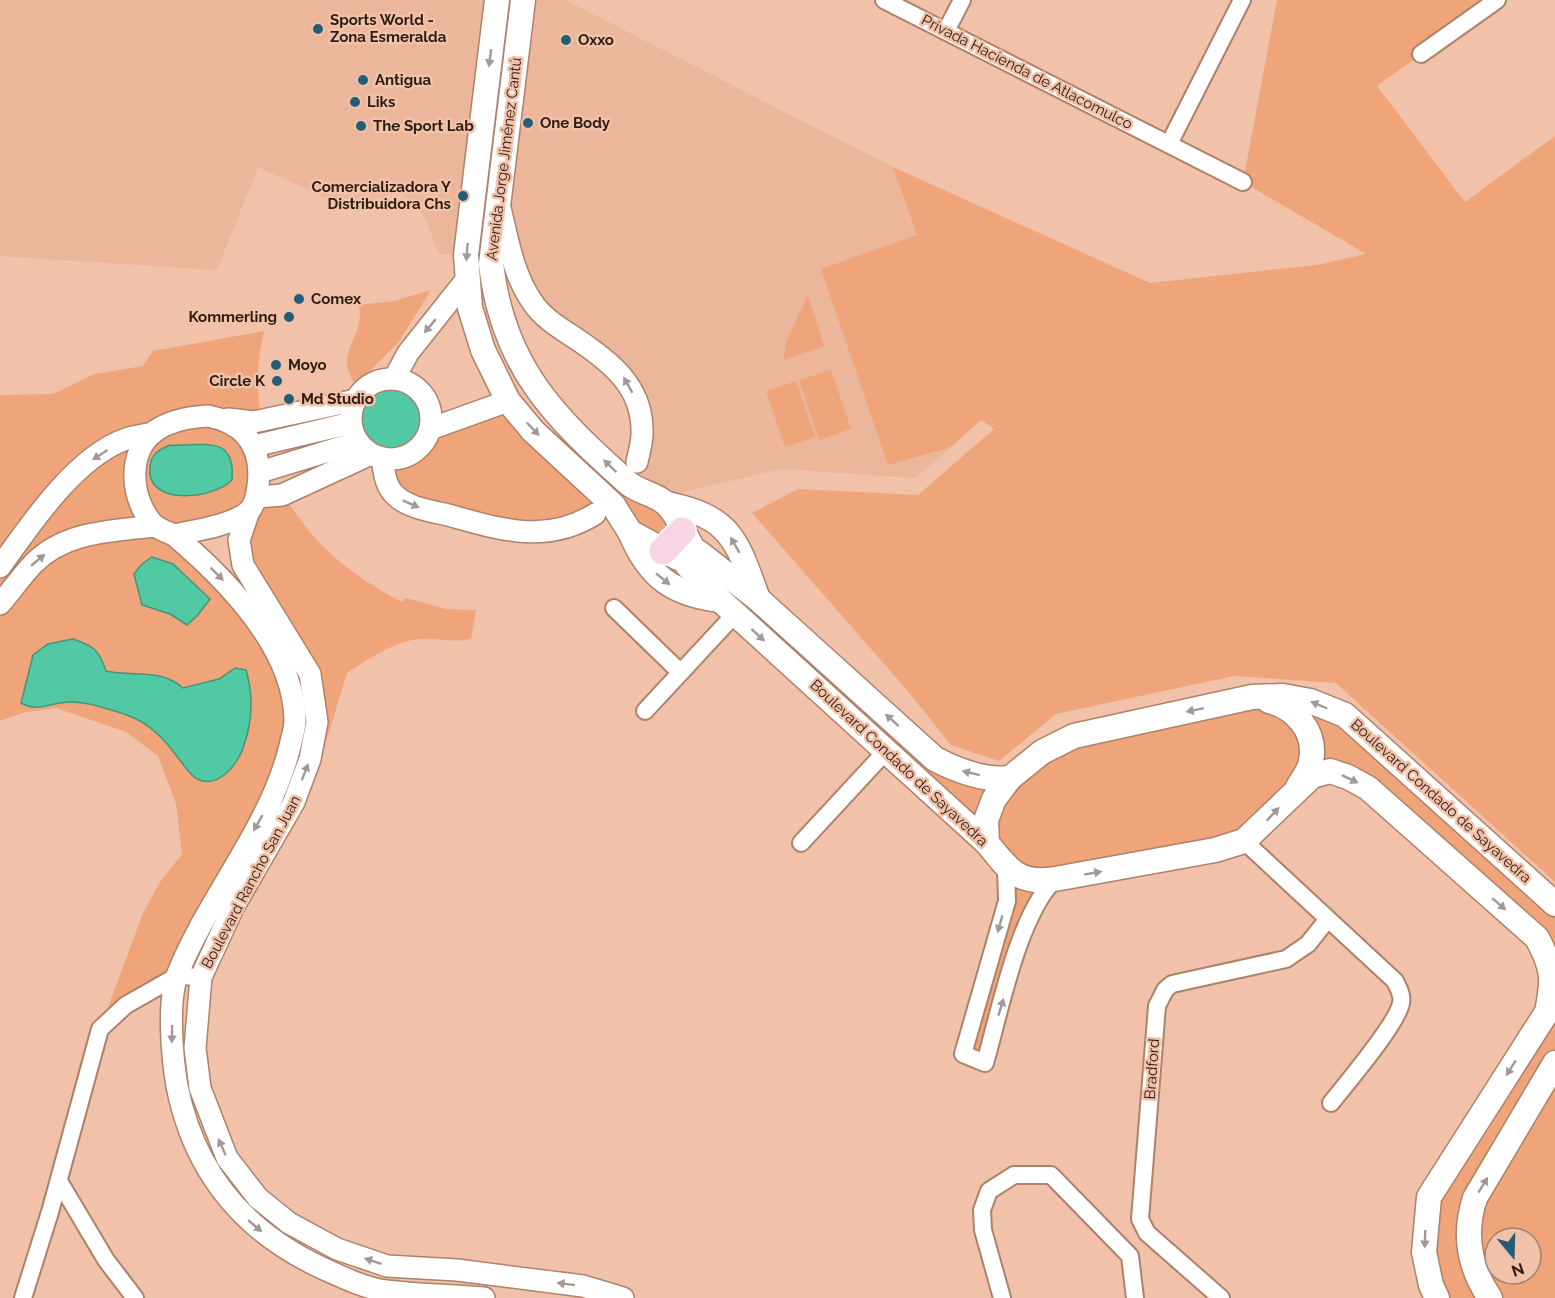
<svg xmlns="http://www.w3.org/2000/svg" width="1555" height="1298" font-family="Raleway,sans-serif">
	<rect width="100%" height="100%" fill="#f1c2a9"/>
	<!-- built -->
	<g fill="#ebb699">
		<path d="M0,0H497L466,255L439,254L425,217L398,192L359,203L332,201L258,167L217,270L0,256Z"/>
		<path d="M523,0H565L893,167L981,420L916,478L781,469L658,498L645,491L637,462L636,398L534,304L500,191Z"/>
	</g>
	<!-- green -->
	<g fill="#f0a479" fill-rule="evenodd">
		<path d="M1277,0H1497L1377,86L1465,202L1555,136V882L1336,683L1234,676L1056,714L999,761L951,745L906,689L752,513L798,489L918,495L994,429L981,420L951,447L888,465L821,269L917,235L893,167L1150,283L1317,265L1366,254L1243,182Z"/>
		<path d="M431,290L398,343L368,373L367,387L362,392C326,353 369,337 358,305L394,301Z"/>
		<path d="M808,295L824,346L783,360L787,340Z"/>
		<path d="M264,331C257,360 256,387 261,417L243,431L257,497L286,499C317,548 351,575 402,602L405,598L447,609L476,610L471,639C452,643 437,638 419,639C392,642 369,659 347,673L319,765L294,802L310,759V674L243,565L248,512L174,535L218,574L286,677L285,767L177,976L100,1029L143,913L160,882L182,854L176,804L158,756L126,732L56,708L22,713L0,721V395L53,394L94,374L143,366L153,351Z"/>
		<path d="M831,370L851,429L819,440L799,380Z"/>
		<path d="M796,381L815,437L785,447L766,391Z"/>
		<path d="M508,401L589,480L595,514L554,531L414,506L385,478L387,459L413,454L429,435Z"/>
		<path d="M631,486L675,515L663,551L613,505Z"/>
		<path d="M705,557L935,759L999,779L1042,752L1252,697L1310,701L1555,904V1298H1437L1425,1226L1547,1012L1537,937L1330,771L1251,838L1042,892L985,1063L963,1054L1007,901L1006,867L720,600ZM1495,1238H1531V1274H1495Z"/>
	</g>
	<!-- water -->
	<g fill="#51c9a4" stroke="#469578" stroke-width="1.5">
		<circle cx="392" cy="419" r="40"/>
		<path d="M170,445C202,447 236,433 232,480C213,500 145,506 150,467C151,454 158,450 170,445Z"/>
		<path d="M152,557L173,564L210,599L197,616L187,625L170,614L142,605L134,574L142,564Z"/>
		<path d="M73,639C94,646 99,650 106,671C135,677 160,668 183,688L219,679L235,668L246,670C254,697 252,725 242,751C235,767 217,789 197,779C190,775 184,765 179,759C165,740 150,723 127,715C109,709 89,702 70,702C51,702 39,713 21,703L33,655L48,644Z"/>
	</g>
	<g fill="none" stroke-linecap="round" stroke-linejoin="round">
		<defs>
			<g id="minor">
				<path d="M884,0L1243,182"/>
				<path d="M946,31L962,0"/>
				<path d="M1421,54L1497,0"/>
				<path d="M1169,144L1242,0"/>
				<path d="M614,608L680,672"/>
				<path d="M645,711L735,614"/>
				<path d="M1244,841L1395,981C1398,987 1403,996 1401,1003C1398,1023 1346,1084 1331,1103"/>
				<path d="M801,843L887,750"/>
				<path d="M1006,867L1007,901L963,1054L985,1063C1000,1011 1018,916 1055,879"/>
				<path d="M59,1181L106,1260L135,1298"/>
				<path d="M23,1298L50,1212L100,1029L126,1005L177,976L201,977"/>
				<path d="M1002,1298L983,1230L982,1210L989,1191L1014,1175H1051L1130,1256L1135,1298"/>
				<path d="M1221,1298L1147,1233L1140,1219L1157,1006L1165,990L1172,984L1286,959L1308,944L1327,920"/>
			</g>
			<g id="tertiary">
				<path d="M500,208C508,240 513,275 533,303C543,318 560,328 575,338C608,360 642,385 642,430C643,440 639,452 637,462"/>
				<circle cx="391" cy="419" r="40"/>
				<path d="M394,379L408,353L466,280"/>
				<path d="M208,416C245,423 263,448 258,486C257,494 255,505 249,511C234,525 193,531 174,535C167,532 158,529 153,524C131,500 126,453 155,431C171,420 189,417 208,416Z"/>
				<path d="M228,419L254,422L356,400"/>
				<path d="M430,429L508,401"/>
				<path d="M254,446L351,423"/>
				<path d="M382,458C384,471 385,487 396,496C409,508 431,511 448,515C499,529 546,545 595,514"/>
				<path d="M260,472L358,442"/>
				<path d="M257,497L282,495L371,454"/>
				<path d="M249,511L239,540L243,565L310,674L317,722L310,759L294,802L233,908L201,977L195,1048L200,1088L227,1158L258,1198L289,1223L337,1249L387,1266L457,1270L583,1286L623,1298"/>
				<path d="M174,535C226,579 294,647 295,720C295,728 292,738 290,746C271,826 209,896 178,973C167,1000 172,1057 177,1086C194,1172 244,1232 322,1268C342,1277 364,1288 386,1291C418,1295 452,1295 484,1298"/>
				<path d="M0,567C30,525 75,457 126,439C134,436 144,435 153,433"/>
				<path d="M0,604C11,591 21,577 33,564C65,531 112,531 155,526"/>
			</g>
			<g id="secondary">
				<path d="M497,0L466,255L470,308L483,350L508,401L533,431L613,505L630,532L678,558"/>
				<path d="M523,0L491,264C503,367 554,417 628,483C637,491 651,493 661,500C676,509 682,530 691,545"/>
				<path d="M667,504C732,517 737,541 758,599"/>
				<path d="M630,532C649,577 672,594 720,600"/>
				<path d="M698,552L758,599L935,759C958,771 984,781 1010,778"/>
				<path d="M687,565L720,600L987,843C1008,869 1018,885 1055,879L1215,850L1244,841L1312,776L1330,771L1348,777L1368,788L1537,938C1553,968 1554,978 1547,1012L1429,1197L1424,1252L1431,1285L1437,1298"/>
				<path d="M1269,701C1295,707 1317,732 1311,761C1310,770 1302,780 1298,787"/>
				<path d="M987,843L986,820L994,799L1010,778L1042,752L1074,736L1252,697L1283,696L1310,701L1345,715L1555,904"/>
				<path d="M1490,1298C1469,1267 1463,1234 1475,1198L1555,1063"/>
			</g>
			<path id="primary" d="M663,551L682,531"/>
		</defs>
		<!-- minor casing -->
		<use href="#minor" stroke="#ad816a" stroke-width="20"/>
		<!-- tertiary casing -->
		<use href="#tertiary" stroke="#ad816a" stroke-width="24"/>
		<!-- secondary casing -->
		<use href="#secondary" stroke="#ad816a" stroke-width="27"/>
		<!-- primary casing -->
		<use href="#primary" stroke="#fff" stroke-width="30"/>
		<!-- minor -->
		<use href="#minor" stroke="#fff" stroke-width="16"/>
		<!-- tertiary -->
		<use href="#tertiary" stroke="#fff" stroke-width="21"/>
		<!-- secondary -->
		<use href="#secondary" stroke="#fff" stroke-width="24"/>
		<!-- primary -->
		<use href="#primary" stroke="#f8d4e5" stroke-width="27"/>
	</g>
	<!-- one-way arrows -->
	<defs><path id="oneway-solid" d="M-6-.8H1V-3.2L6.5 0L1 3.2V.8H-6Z" transform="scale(1.5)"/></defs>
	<g fill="#a09995">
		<use href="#oneway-solid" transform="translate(490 58) rotate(97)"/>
		<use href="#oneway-solid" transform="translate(467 252) rotate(94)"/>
		<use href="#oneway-solid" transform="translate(430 326) rotate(130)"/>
		<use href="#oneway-solid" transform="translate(628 385) rotate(-119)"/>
		<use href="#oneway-solid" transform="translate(533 429) rotate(46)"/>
		<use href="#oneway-solid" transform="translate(100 455) rotate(147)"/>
		<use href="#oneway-solid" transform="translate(610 466) rotate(-136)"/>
		<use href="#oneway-solid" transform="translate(411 504) rotate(24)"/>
		<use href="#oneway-solid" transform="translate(735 545) rotate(-120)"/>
		<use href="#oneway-solid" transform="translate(38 560) rotate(-40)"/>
		<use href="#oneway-solid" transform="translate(217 574) rotate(45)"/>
		<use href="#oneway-solid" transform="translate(663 579) rotate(39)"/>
		<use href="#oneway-solid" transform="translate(758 635) rotate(42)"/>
		<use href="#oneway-solid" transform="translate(1319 705) rotate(-157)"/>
		<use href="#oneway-solid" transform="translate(1195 710) rotate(168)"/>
		<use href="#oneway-solid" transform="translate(892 720) rotate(-138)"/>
		<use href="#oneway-solid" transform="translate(305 772) rotate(-69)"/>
		<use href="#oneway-solid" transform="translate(971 773) rotate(-166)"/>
		<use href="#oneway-solid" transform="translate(1350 779) rotate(26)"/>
		<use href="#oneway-solid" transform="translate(1273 814) rotate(-47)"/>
		<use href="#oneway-solid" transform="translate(258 823) rotate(120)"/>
		<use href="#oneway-solid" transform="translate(1093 873) rotate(-10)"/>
		<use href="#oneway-solid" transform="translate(1499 904) rotate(41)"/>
		<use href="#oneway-solid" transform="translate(1000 924) rotate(106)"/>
		<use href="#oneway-solid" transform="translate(1001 1007) rotate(-73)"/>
		<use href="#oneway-solid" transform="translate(172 1034) rotate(91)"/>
		<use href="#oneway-solid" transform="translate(1511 1068) rotate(122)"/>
		<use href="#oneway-solid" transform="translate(222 1147) rotate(-114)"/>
		<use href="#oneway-solid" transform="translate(1483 1185) rotate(-59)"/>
		<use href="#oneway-solid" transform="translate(255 1226) rotate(40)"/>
		<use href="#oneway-solid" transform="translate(1425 1239) rotate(92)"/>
		<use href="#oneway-solid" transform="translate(373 1261) rotate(-162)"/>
		<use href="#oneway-solid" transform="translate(566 1284) rotate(-173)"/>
	</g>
	<!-- markers -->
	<g fill="#235d76" stroke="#f1c2a9" stroke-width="2">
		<circle cx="318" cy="29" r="6"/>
		<circle cx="566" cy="40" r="6"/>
		<circle cx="363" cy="80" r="6"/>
		<circle cx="355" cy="102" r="6"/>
		<circle cx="528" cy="123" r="6"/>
		<circle cx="361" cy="126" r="6"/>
		<circle cx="463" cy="196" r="6"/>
		<circle cx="299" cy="299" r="6"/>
		<circle cx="289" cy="317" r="6"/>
		<circle cx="276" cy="365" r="6"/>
		<circle cx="277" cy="381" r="6"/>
		<circle cx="289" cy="399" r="6"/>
	</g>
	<g text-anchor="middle" stroke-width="5" stroke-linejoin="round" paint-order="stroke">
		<!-- poi labels -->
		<g font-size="15" font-weight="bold" fill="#2d1c13" stroke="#f1c2a9" text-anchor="start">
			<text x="330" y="25">Sports World -<tspan x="330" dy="17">Zona Esmeralda</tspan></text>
			<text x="578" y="45">Oxxo</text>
			<text x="375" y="85">Antigua</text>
			<text x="367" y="107">Liks</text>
			<text x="540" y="128">One Body</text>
			<text x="373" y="131">The Sport Lab</text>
			<text x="451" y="192" text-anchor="end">Comercializadora Y<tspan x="451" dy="17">Distribuidora Chs</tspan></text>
			<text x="311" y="304">Comex</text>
			<text x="277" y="322" text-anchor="end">Kommerling</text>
			<text x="288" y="370">Moyo</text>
			<text x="265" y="386" text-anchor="end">Circle K</text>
			<text x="301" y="404">Md Studio</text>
		</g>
		<!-- street labels -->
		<g font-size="15" fill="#2d1c13" stroke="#f1c2a9">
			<text transform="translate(1027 72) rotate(27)" y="5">Privada Hacienda de Atlacomulco</text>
			<text transform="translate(504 159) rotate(-83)" y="5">Avenida Jorge Jiménez Cantú</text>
			<text transform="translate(899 763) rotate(43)" y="5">Boulevard Condado de Sayavedra</text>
			<text transform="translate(1441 801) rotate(42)" y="5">Boulevard Condado de Sayavedra</text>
			<text transform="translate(251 882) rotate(-62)" y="5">Boulevard Rancho San Juan</text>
			<text transform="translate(1152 1069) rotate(-86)" y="5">Bradford</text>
		</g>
	</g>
	<!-- north arrow -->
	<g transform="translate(1513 1256) rotate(161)"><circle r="28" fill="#f1c2a9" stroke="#a3806d" stroke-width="1.5"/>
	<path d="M0-4.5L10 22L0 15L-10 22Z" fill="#235d76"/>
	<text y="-9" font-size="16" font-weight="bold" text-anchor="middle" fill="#2d1c13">N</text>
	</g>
</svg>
